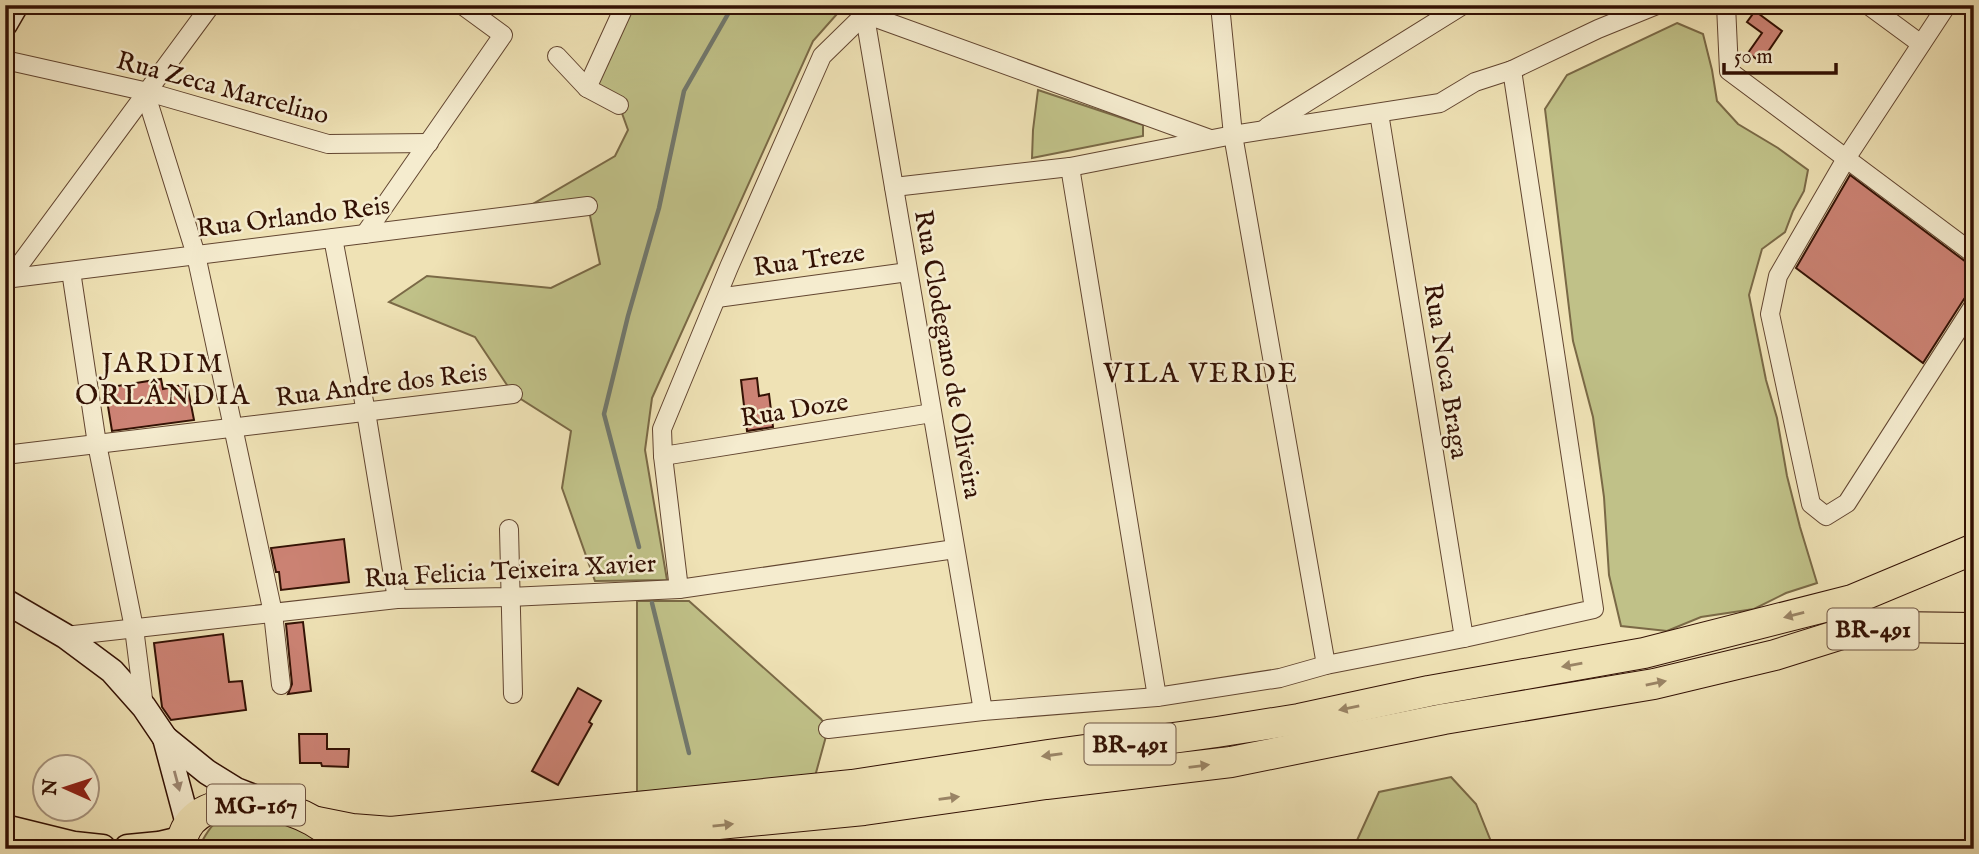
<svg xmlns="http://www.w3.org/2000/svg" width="1979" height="854" font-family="'IM FELL English',serif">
	<rect width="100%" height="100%" fill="#efe2b5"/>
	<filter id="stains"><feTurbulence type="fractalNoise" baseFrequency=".00286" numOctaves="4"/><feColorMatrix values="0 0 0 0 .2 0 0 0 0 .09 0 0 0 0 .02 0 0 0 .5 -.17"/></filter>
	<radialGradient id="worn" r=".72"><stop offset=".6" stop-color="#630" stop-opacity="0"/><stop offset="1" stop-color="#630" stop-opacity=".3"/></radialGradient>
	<!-- green -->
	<g fill="#c0c188" stroke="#7a6946" stroke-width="2">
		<path d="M625,5H845L813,41L652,398L645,450L667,580L595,581L562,488L571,431L513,394L475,337L389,302L427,276L551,288L600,264L588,206L533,204L615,156L628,130L619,105L587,88Z"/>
		<path d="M1677,23L1703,34L1712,70L1717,101L1738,124L1778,148L1808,170L1804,191L1793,211L1785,232L1762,249L1749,295L1766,380L1777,418L1787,476L1800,527L1817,583L1786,593L1754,609L1701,617L1667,631L1621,626L1609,575L1604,497L1593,417L1573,341L1545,109L1567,75Z"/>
		<path d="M1038,90L1143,125V136L1032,158L1033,130Z"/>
		<path d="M637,601H689L821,719L828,729L814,780L637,792Z"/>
		<path d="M1451,777L1476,804L1494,849H1353L1379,792Z"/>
		<path d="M246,812L321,835L332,849H198C212,821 216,818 246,812Z"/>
	</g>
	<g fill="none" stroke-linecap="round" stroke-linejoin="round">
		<!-- stream -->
		<g stroke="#71786d" stroke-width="4.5">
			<path d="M639,547L604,414L628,316L659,208L684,91L732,7"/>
			<path d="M652,603L689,753"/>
			<path d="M752,847L753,849"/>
		</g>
	</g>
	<!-- building -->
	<g fill="#cd8375" stroke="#331104" stroke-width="2">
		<path d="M1755,11L1782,31L1761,62L1748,53L1762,33L1747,22Z"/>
		<path d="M1850,175L1974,268V287L1964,299L1923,363L1796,268Z"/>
		<path d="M757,378L759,396L769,394L773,427L747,431L741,380Z"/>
		<path d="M161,379L163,389L187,384L194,420L112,431L105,388Z"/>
		<path d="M344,539L349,582L281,590L279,572H276L271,548Z"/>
		<path d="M303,622L311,691L288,694L292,684L286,624Z"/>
		<path d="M223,634L229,682L242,681L246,710L171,720L162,707L154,643Z"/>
		<path d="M578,688L601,701L589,722L592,724L558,785L532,771Z"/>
		<path d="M299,734H327V749H349L348,767L322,766L321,763H300Z"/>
	</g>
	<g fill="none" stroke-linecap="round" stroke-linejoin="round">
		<defs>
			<g id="minor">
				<path d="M863,5L983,711"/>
				<path d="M1220,5L1233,135L1326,665"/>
				<path d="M1726,5L1729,71L1974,254"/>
				<path d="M1868,5L1921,44"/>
				<path d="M1947,5L1847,157L1778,276L1770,314L1811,504L1826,516L1847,503L1974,305"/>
				<path d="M557,56L587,88L619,105"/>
				<path d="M5,60L148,92L328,144L429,143"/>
				<path d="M587,88L625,5"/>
				<path d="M146,95L196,255L273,613L281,685"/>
				<path d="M1379,113L1464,638"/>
				<path d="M1267,127L1463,5"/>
				<path d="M1070,167L1157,697"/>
				<path d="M894,187L1070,167L1233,135L1440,103L1475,82L1512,70L1598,29L1657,5"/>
				<path d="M365,234L503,35L462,5"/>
				<path d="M333,238L366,412L397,599"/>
				<path d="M71,271L97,444L134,628L144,707"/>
				<path d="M5,279L588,206"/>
				<path d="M9,279L211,5"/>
				<path d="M717,298L908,272"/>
				<path d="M5,455L513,394"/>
				<path d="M663,456L932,413"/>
				<path d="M509,529L513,694"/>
				<path d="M679,589L663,456L662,429L729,267L822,56L865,14L1210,139"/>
				<path d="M65,636L397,599L510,597L679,589L955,549"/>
				<path d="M828,729L983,711L1157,697L1280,678L1326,665L1464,638L1594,609L1512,70"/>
			</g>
			<g id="secondary">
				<path d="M5,24L16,5"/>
				<path d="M5,601L65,636L112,671L144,707L165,738L207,772L236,790L264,801"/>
				<path d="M165,738L188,824"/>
			</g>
			<g id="primary">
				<path d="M5,829L74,846L102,849"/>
				<path d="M128,849L159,846L180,841"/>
			</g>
			<g id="trunk">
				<path d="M317,822L352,829L391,832L852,785L1048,755L1217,732L1299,719L1429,691L1644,653L1852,600L1974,549"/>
				<path d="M180,849C180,841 183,836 186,829C211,782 323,805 341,849"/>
				<path d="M460,849L864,810L1046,784L1231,762L1444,719L1654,684L1775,655L1845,633L1890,627L1974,628"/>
			</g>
		</defs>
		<!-- minor casing -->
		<use href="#minor" stroke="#624530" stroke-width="20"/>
		<!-- secondary casing -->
		<use href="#secondary" stroke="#331104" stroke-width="27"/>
		<!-- primary casing -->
		<use href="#primary" stroke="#331104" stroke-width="31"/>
		<!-- trunk casing -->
		<use href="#trunk" stroke="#331104" stroke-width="32"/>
		<!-- minor -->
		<use href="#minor" stroke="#f5eccf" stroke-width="18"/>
		<!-- secondary -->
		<use href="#secondary" stroke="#f5eccf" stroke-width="24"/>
		<!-- primary -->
		<use href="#primary" stroke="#efe2b5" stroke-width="28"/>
		<!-- trunk -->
		<use href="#trunk" stroke="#efe2b5" stroke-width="30"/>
	</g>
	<!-- one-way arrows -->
	<defs><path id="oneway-solid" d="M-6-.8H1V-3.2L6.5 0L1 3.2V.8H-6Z" transform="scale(1.75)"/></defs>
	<g fill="#9a8465">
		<use href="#oneway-solid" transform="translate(1794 615) rotate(166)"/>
		<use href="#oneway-solid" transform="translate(1572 665) rotate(170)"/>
		<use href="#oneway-solid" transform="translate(1656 683) rotate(-12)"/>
		<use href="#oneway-solid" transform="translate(1349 708) rotate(168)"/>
		<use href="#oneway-solid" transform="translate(1052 755) rotate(172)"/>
		<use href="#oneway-solid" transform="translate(1199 766) rotate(-7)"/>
		<use href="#oneway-solid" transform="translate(949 798) rotate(-8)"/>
		<use href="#oneway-solid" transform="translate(723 825) rotate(-6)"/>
	</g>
	<use fill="#9e8974" href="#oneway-solid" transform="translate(177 781) rotate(75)"/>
	<g text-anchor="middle" stroke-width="5" stroke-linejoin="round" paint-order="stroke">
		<!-- shield labels -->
		<g fill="#f5eccf" stroke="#6d5341" stroke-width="2">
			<rect x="1827.5" y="608.5" width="91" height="41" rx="5"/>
			<rect x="1084.5" y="723.5" width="91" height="41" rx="5"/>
			<rect x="207" y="784.5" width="98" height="41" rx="5"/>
		</g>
		<g font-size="24" font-weight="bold" fill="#331104">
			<text x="1873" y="637">BR-491</text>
			<text x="1130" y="752">BR-491</text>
			<text x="256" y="813">MG-167</text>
		</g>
		<!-- street labels -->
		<g font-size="26" fill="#331104" stroke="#f5eccf">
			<text transform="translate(223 87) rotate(15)" y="9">Rua Zeca Marcelino</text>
			<text transform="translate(293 216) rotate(-7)" y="9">Rua Orlando Reis</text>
			<text transform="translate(809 259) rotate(-8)" y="9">Rua Treze</text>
			<text transform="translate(949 354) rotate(80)" y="9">Rua Clodegano de Oliveira</text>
			<text transform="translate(1447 371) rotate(81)" y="9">Rua Noca Braga</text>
			<text transform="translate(381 384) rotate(-7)" y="9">Rua Andre dos Reis</text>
			<text transform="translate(794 409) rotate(-9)" y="9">Rua Doze</text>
			<text transform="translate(510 570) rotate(-3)" y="9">Rua Felicia Teixeira Xavier</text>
		</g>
		<!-- neighbourhood labels -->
		<g font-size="28" letter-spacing="2" fill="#331104" stroke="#f5eccf">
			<text x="163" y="372">JARDIM<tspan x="163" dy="32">ORLÂNDIA</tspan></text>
			<text x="1201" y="382">VILA VERDE</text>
		</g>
	</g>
	<!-- margin -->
	<rect width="1979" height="854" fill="none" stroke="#efe2b5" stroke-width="28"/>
	<rect x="7" y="7" width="1965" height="840" fill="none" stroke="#331104" stroke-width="3.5"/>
	<rect x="14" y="14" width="1951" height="826" fill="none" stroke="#331104" stroke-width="2"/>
	<!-- north arrow -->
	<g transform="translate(66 788) rotate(273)"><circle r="33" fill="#f5eccf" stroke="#a7947e" stroke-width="2"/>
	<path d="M0-5L12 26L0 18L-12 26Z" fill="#8f2418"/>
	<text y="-10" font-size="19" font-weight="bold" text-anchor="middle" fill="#331104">N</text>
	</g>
	<!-- scale -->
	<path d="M1724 63v10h112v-10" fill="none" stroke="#331104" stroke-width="3.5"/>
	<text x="1734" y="63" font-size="21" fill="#331104" stroke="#f5eccf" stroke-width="5" paint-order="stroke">50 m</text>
	<rect width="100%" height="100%" filter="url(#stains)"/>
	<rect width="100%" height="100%" fill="url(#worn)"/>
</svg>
